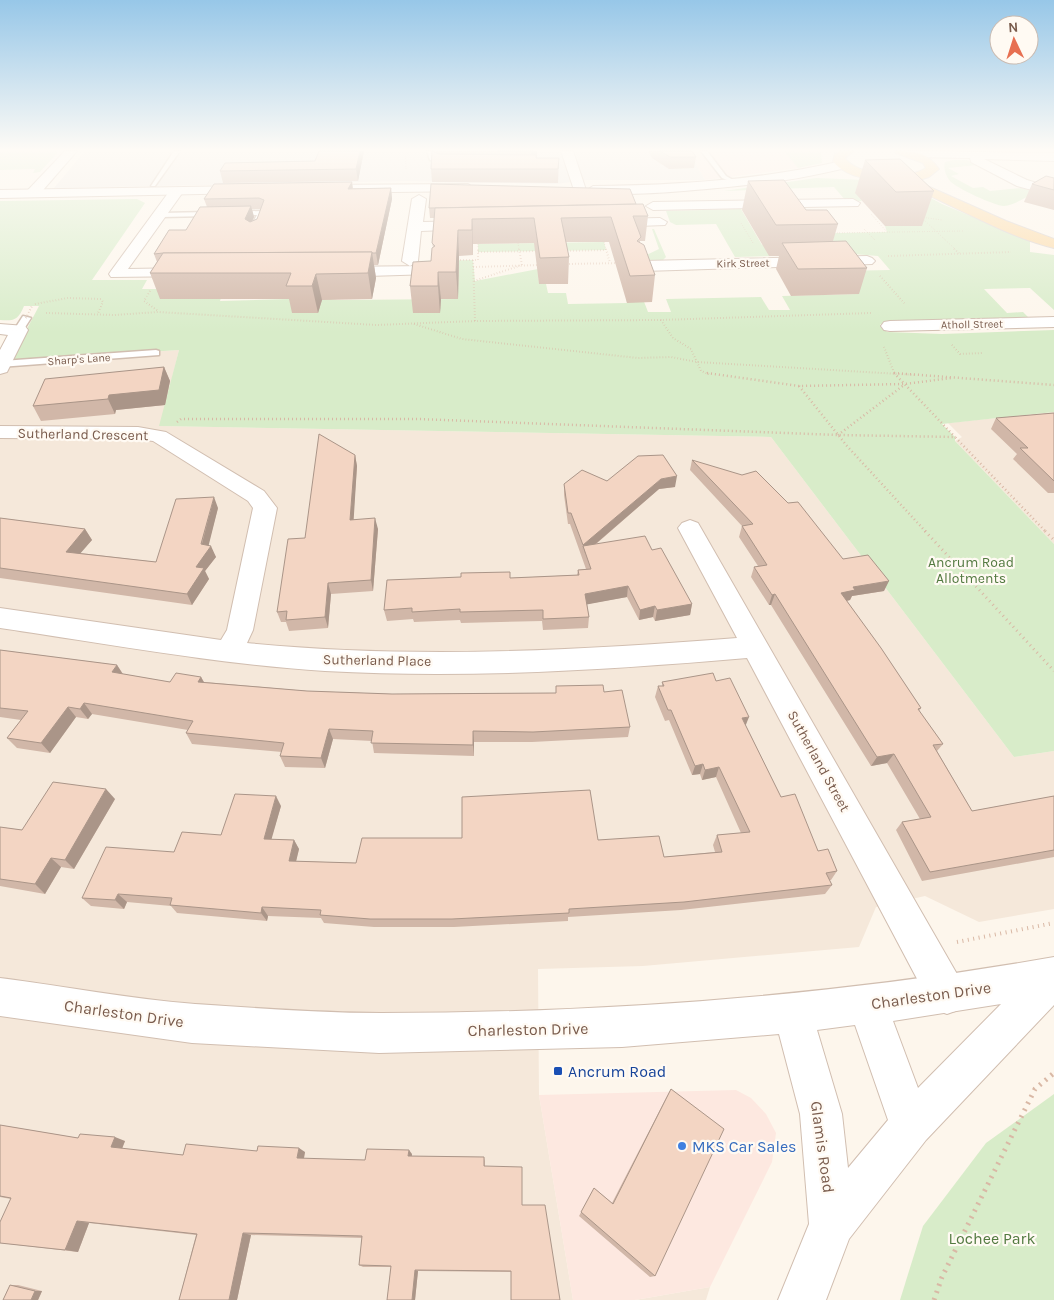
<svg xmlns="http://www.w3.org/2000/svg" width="1054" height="1300" font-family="Karla,sans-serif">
	<rect width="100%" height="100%" fill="#fdf6ec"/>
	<!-- residential -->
	<g fill="#f5e8da">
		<path d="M179,350L160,426L771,437L1014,757L1054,751V909L979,922L925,896L876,907L859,947L643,966L538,969L539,1095L573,1300H0V362Z"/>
		<path d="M1054,412V544L955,441L962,437L948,423Z"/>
		<path d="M710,1287L706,1300H635Z"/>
	</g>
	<!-- commercial -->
	<g fill="#fde8e0">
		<path d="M634,151H784L798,168L705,180L688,151Z"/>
		<path d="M736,1090L751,1098L766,1114L776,1133L772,1162L710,1287L635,1300H573L539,1095Z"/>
	</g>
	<!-- industrial -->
	<path fill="#efe9e4" d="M85,151H688L705,180H587L556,184L407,181L54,188Z"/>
	<!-- green -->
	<g fill="#d8ecc9">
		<path d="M0,151H59L40,172L33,173L35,169L0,170Z"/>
		<path d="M784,151H821L822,163L798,168Z"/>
		<path d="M953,160H967L977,165L948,168L959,174L951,176L973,188L983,187L990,191L1021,188L1036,192C1026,197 1015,205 1004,206C995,206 956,188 950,181C946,176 943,168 945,162Z"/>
		<path d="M816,178L865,180L916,190L942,204L1030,241V252L1054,255V310L1030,288L984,289L1007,313L1023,312L1030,319L880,324L887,332L942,334L1054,330V412L942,424L955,437V441L1054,544V751L1014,757L771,437L159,426L179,350L10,361L39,306H24C18,320 15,321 0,320V201L137,199L145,203L92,280H147L142,289H166L221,298L220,301L322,298L338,300L458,299L416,267L417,261L473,260L475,281L538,269L539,284H546L548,293H566L568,304L627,303L626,299H643L648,312H671L666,299L761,297L769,310H790L782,296L858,294L841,271L890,270L878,256L853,254L735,257L716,224L676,225L670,222L666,211L741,209L762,245L796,234L887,232L885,226H921L856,193L862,201H846L834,187L724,191Z"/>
		<path d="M652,229H654L666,257L662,261L636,260L659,249Z"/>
		<path d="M604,242L606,250L478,252V244Z"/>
		<path d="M1054,1094V1300H900L923,1226L986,1143Z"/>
	</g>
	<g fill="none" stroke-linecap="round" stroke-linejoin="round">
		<defs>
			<g id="service">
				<path d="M174,151H180L155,186H151Z"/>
				<path d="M427,151H433L435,158L454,163L451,165L430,160Z"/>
				<path d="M701,151H707L726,176L735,181V183L722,178Z"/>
				<path d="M262,211L266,213L258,228L254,230L250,228L257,215L161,217L157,215L161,213Z"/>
				<path d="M23,316L31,318L22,332H16L14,330Z"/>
				<path d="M156,350L159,351V355L0,367L2,361Z"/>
			</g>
			<g id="minor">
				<path d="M65,151H77L37,197H27L25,194L27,191Z"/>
				<path d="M561,151H573L586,190L585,193L580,194L574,190Z"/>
				<path d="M907,151L1054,153V161L984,159L1027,180L1054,188V196L1017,186L971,162L970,158L911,157L907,156Z"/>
				<path d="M176,188L183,192L128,269L188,268L196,273L194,276L111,277L109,274L111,271L171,189Z"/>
				<path d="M419,195L426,199L423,222L471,221L478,225L471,229L421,231L418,261L410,266L402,261L412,199Z"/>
				<path d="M853,199L860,203L858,206L653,210L646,206L653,202Z"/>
				<path d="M660,218L667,222L665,225L611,227L604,223L611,219Z"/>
				<path d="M867,256L872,258L875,261L872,264L644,271L636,266L644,261Z"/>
				<path d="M427,266L435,271L432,274L336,277L328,272L336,267Z"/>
				<path d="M1054,317V327L890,331L884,330L881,326L884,322L890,321Z"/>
				<path d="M0,324L25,326L28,330L7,372L0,374V350L8,335L0,334Z"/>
				<path d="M0,426L138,427L166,432L264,491L277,508L253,630L247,643C410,659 573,651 737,638L678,528L682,523L690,520L698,523L961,981L966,995L961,1009L947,1014L933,1009L747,658C607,670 466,679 325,671C216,664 108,644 0,628V608L221,640L227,630L253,508L248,501L153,441L138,439L0,438Z"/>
			</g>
			<g id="tertiary">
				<path d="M842,161L848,165L846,168C824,173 802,178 779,181C755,185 596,202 587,190L593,186C677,185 760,180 842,161Z"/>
				<path d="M468,184L474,188L473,191L316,193L310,189L316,185Z"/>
				<path d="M245,186L251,190L250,193L0,198V190Z"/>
				<path d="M1054,957V1005L926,1140L849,1239L826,1300H778L809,1224L800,1114L779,1034L622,1047L379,1053L192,1043L0,1016V978C65,986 130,999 195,1004C257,1008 320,1013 381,1013C607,1013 832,996 1054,957ZM1001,1004L918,1088L893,1021ZM855,1025L888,1120L848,1168L842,1114L817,1030Z"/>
			</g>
			<path id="primary" d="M840,151H854L845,158C857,176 909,180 926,168L923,163L896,153L894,151C915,151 927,152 939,169L929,177L916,181L1006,221L1054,239V248C1016,239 979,219 943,202C928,195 913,187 897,183C876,178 848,181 833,161L835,154Z"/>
		</defs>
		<!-- service casing -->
		<use href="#service" stroke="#d1beb0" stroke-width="3"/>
		<!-- minor casing -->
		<use href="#minor" stroke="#d1beb0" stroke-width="2"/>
		<!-- tertiary casing -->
		<use href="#tertiary" stroke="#d1beb0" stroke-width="2"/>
		<!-- primary casing -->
		<use href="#primary" stroke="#dad1cd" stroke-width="2"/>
		<!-- path-far5 -->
		<g stroke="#d9b8a5" stroke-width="1" stroke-dasharray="0.5 2" stroke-linecap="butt">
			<path d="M405,151L406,170"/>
			<path d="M0,158L25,151"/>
			<path d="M871,214L887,232"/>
			<path d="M921,217L942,220"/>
			<path d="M922,218L956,250"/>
			<path d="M741,223L753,243"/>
			<path d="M864,229L875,240"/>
			<path d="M832,233L963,231"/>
			<path d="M604,242L606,250"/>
			<path d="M518,243L519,250"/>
			<path d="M478,244V250"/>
		</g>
		<!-- path-far4 -->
		<g stroke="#d9b8a5" stroke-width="2" stroke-dasharray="0.5 2.5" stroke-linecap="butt">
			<path d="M606,249L610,263"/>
			<path d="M954,249L959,253"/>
			<path d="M564,251L606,250"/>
			<path d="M478,252L538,251"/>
			<path d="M888,256L1011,252"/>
			<path d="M457,260H478V249"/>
			<path d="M473,260L475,321"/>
			<path d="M566,264L620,263"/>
			<path d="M473,267L540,265"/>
			<path d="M880,276L906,305"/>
			<path d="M474,281L522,265L519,249"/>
			<path d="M150,291L144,301L158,311"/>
			<path d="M35,304L68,298L101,299L103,302L98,313"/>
			<path d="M46,313L114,315L158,312L377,325L475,321L661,320L871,313"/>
			<path d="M661,320L673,338L691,349L701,371L711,375"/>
			<path d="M414,324L462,339L638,358L671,357L697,362L916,375"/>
			<path d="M952,345L960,354L982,353"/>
			<path d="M884,347L895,375"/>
		</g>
		<!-- path-far3 -->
		<g stroke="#d9b8a5" stroke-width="2.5" stroke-dasharray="1 3" stroke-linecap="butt">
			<path d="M707,373L799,386L905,384L951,378"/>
			<path d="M894,373L1054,385"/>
			<path d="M894,373L955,437"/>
			<path d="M799,386L847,446L926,532"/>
			<path d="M177,422L181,419H418L838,435L955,437L1046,532"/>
			<path d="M838,435L904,385"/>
		</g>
		<!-- path-far2 -->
		<g stroke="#d9b8a5" stroke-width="3" stroke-dasharray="1 4" stroke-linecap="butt">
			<path d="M925,531L1054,671"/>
			<path d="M1045,531L1054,540"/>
		</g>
		<!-- path-far1 -->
		<path stroke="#d9b8a5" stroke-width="4" stroke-dasharray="1 4.5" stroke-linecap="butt" d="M957,942L1054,923"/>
		<!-- path -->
		<path stroke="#d9b8a5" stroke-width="5" stroke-dasharray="2 5.5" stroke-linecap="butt" d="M934,1300L942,1277L1035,1089L1054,1073"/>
		<!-- service -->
		<use href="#service" fill="#fff" fill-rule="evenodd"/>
		<!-- minor -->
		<use href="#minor" fill="#fff" fill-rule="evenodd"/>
		<!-- tertiary -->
		<use href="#tertiary" fill="#fff" fill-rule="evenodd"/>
		<!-- primary -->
		<use href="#primary" fill="#fbd9a5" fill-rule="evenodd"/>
		<!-- path-bridge -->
		<path stroke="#d9b8a5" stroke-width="2" stroke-dasharray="0.5 2.5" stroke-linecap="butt" d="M26,318L32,306"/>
	</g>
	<!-- wall -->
	<g fill="#d1b7a8" fill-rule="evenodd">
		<path d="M319,151H364L358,181L223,183L220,171L315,161Z"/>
		<path d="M436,151H537V158H559L558,183L432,182L431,169L436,153Z"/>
		<path d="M648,151H692L696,157L694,168L669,169L652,158Z"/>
		<path d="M865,160L934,191L922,226H885L855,193Z"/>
		<path d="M1054,178V210L1024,202L1032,184Z"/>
		<path d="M748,181L806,210L838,224L833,241L867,268L859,294L791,296L776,269L779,256H769L742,210Z"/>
		<path d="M352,182L353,188H391L392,199L378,265H374L376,278L372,299L322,300L318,313H292L289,299H160L150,273L157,262L154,254L186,230L207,207L204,199ZM252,209H261L257,219L252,221L254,217Z"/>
		<path d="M636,204L648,216L645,241H640V243L655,275L652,302L627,303L609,242H566L569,257L568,284H539L534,243L473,244V255L459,256L458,299H441L440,313H413L410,286L431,261L433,247L432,243L435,218H430L429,208Z"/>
		<path d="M164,367L170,381L165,405L116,410L115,414L41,421L33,406Z"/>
		<path d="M1054,413V493H1048L1013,459L1017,454L991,429L996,418Z"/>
		<path d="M355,455L357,466L353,519L378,529L373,591L331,594L328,628L289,631L286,622H281L277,612L305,538Z"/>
		<path d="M692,460L843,559L884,591L852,596L850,600L847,601L921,708L919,711L943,744L937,751L972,811L1054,796V857L922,881L896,830L902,822L920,819L887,763L871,766L771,605H769L751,577L754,567L758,566L739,537L742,526L690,470Z"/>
		<path d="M607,481L675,487L659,489L596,544L652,550L692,604L690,615L655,621L653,617L639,620L627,597L587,604L589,617L588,628L543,630L542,621L461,623L460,620L414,622L413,619L387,621L384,610L510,578L577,575L578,570L586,569L570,524H568L564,495V484Z"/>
		<path d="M218,508L208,545L216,557L205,571L209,579L192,605L0,578V518L85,529L92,540L80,553L156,562Z"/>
		<path d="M0,650L117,665L123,674L170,682L201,677L204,682L307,691L392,694L556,693V686L604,692L630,727L628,737L532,742H474V756L374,753L372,741L333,739L325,768L285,767L280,756L282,752L192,744L186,733L188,730L92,714L88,719L76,717L50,753L17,748L7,738L21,720L0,717Z"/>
		<path d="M716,681L746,726L781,797L818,851L837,871L831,880H829L832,885L825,894L681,910L568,917V921L454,927H374L324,923L321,918L268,916L267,921L177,913L171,906L127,902L124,909L91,906L82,898L174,852L221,835L281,806L271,839L294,840L299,849L296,861L356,863L598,840L664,857L715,852L713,845L717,835L741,833L716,777L702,780L700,774L692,775L669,720L665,721L655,697L658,686H662V682Z"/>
		<path d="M115,799L74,869L61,867L45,894L0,886V827L22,830Z"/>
		<path d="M671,1089L655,1276L650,1277L579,1216L594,1188L612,1203L666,1098Z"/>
		<path d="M0,1125L78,1138L125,1141L122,1149L183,1155L257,1151L305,1152L304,1159L365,1160L412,1154V1156L484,1157L485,1161V1166L511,1272L418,1271L415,1300H387L391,1267H363L359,1265L362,1238L251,1235L237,1300H179L196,1235L89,1223L78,1252L0,1243L11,1199L0,1197Z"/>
		<path d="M10,1285H18L42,1291L38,1300H3Z"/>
	</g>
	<!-- shaded-wall -->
	<g fill="#aa9588">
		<path d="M360,151H364L358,181L356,169Z"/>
		<path d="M533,151H537L536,171V159L531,161V152Z"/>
		<path d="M352,182L353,193L348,189Z"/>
		<path d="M391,188L392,199L378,265L376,253Z"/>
		<path d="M251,206L254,217L248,231L245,219Z"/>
		<path d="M472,219L473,244V255L472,230Z"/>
		<path d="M458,230L459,256L458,299L456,272Z"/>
		<path d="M372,252L376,278L372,299L368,273Z"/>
		<path d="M438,272L441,299L440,313L438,286Z"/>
		<path d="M316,274L322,300L318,313L312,286Z"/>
		<path d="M164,367L170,381L165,405L116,410L115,414L108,399L109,395Z"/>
		<path d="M355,455L357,466L353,530L350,520Z"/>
		<path d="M677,476L675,487L659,489L585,553L583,546L582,556L583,545L661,479Z"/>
		<path d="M214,497L218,508L207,552L211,546L216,557L205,571L209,579L192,605L187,594L196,567Z"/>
		<path d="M375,518L378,529L373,591L371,580Z"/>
		<path d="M85,529L92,540L72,563L66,552Z"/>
		<path d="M889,581L884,591L852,596L850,600L837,603L841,593L853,587Z"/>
		<path d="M328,583L331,594L328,628L325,617Z"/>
		<path d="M628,586L627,597L584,605L585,594Z"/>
		<path d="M775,594L771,605H769L772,595Z"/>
		<path d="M692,604L690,615L655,621L657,610Z"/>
		<path d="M655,606L653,617L639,620L640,610Z"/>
		<path d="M117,665L124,676L112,672Z"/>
		<path d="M201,677L207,688L198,682Z"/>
		<path d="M84,703L92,714L88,719L80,709Z"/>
		<path d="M68,707L76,717L50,753L41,743Z"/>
		<path d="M749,717L745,727L742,718Z"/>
		<path d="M329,729L333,739L325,768L321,758Z"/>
		<path d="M473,731L474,742V756L473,745Z"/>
		<path d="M894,754L887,763L871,766L877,757Z"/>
		<path d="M703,764L700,774L692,775L695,766Z"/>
		<path d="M719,767L716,777L702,780L705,770Z"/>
		<path d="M106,789L115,799L74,869L65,860Z"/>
		<path d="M276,796L281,806L269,848L264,839Z"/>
		<path d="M294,840L299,849L294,870L289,861Z"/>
		<path d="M51,858L61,867L45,894L35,884Z"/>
		<path d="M118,894L127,902L124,909L115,900Z"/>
		<path d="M262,907L268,916L267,921L261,913Z"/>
		<path d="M115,1137L125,1141L121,1151L111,1147Z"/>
		<path d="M299,1148L305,1152L303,1162L297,1158Z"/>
		<path d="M409,1150L412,1154L411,1160L408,1156Z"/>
		<path d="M77,1221L89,1223L78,1252L65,1250Z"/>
		<path d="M243,1233L251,1235L237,1300H229Z"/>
		<path d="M415,1270L418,1271L415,1300H412Z"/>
		<path d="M35,1291H42L38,1300H31Z"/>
	</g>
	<!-- building -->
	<g fill="#f3d5c3" stroke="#aa9588">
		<path d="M319,151H360L356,169L220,171L225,163L315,161Z"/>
		<path d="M432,151L439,154L536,155V158H559L558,169H431Z"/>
		<path d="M498,151H533L531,152Z"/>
		<path d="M660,151H692L696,157H670Z"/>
		<path d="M900,159L934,191L896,192L865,160Z"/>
		<path d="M1046,176L1054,178V190L1032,184Z"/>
		<path d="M784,180L806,210H827L838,224L776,225L748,181Z"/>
		<path d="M352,182L348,189L391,188L376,253H372V252L163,253L154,254L169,230H186L200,207L251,206L245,219L250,222L257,219L264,200L259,198L204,199L214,184Z"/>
		<path d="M431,184L630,189L636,204L429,208Z"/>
		<path d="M643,204L648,216H633L641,237L637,241L644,245L655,275L630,276L611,217L561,218L569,257L540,258L534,218L472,219V230H458L456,272H438V286H410L413,262L431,261L432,248L435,246L432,243L435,208Z"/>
		<path d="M846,241L867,268L798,269L782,243Z"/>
		<path d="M372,252L368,273L316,274L312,286H286L291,273H150L163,253Z"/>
		<path d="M164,367L159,390L109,395L108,399L33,406L45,379Z"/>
		<path d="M1054,413V481L1020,448H1028L996,418Z"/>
		<path d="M319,434L355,455L350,520L375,518L371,580L328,583L325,617L286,620L287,611L277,612L288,539L305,538Z"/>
		<path d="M663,455L677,476L661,479L583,545L571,513H568L564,484L582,470L607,481L638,456Z"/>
		<path d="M692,460L742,475L756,471L788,503L798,502L843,559L868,555L889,581L853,587L855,590L841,593L881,648L921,708L918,709L943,744L933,745L972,811L1054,796V850L930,872L902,822L931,817L894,754L877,757L775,594L772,595L754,567L767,565L742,526L753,524Z"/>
		<path d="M214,497L201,544L211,546L196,567L204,568L187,594L0,568V518L85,529L66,552L156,562L176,499Z"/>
		<path d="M645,536L652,550L661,548L692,604L657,610L655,606L640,610L628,586L585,594L589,617L543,619V610L460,612V609L412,612V608L384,610L387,580L461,577V573L510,572V578L579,575L578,570L591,569L583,546Z"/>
		<path d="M0,650L117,665L112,672L170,682L176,673L201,677L198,682L307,691L392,694L556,693V686L603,685L604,692L622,690L630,727L533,732L473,731V745L371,743L373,731L329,729L321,758L280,756L284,743L186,733L193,721L84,703L80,709L68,707L41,743L7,738L28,711L0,708Z"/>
		<path d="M713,673L716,681L730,678L749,717L742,718L781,797L795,794L818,851L828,849L837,871L826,873L832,885L684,902L569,909V913L452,919H370L320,915L321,910L262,907L261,913L170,905L172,898L118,894L115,900L82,898L106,847L174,852L182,832L221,835L235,794L276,796L264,839L294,840L289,861L356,863L362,838H462V797L590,790L598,840L659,836L664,857L722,852L717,835L750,832L719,767L705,770L703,764L695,766L671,710H668L658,686H664L662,682Z"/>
		<path d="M53,782L106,789L65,860L51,858L35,884L0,879V827L22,830Z"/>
		<path d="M671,1089L724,1129L655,1276L581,1212L594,1188L613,1204Z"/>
		<path d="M0,1125L78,1138L80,1134L115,1137L111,1147L183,1155L186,1144L257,1151L258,1146L299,1148L297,1158L365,1160L367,1149L409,1150L408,1156L484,1157V1166L522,1167V1205H545L560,1300H511V1271L415,1270L412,1300H387L391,1266L359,1265L362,1236L243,1233L229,1300H179L197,1234L77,1221L65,1250L0,1243V1222L11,1198L0,1196Z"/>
		<path d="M10,1285L35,1291L31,1300H3Z"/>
	</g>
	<!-- sky -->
	<linearGradient id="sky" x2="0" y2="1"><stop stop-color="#97c7e8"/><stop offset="0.45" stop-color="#fefbf6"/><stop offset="1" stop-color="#fefbf6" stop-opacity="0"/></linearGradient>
	<rect width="1054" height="333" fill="url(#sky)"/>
	<!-- markers -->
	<rect fill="#1a4fb4" stroke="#fffaf3" stroke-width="2" x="553" y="1066" width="10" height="10" rx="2.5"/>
	<circle fill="#3f7fe0" stroke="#fffaf3" stroke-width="2" cx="682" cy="1146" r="5"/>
	<g text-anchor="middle" stroke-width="4.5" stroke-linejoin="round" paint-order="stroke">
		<!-- far-street labels -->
		<g font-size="11" fill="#7a5c4d" stroke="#fffaf3">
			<text transform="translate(743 263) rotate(-1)" y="4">Kirk Street</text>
			<text transform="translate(972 324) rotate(-1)" y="4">Atholl Street</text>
			<text transform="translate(79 359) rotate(-4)" y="4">Sharp's Lane</text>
		</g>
		<!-- street labels -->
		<g font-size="14" fill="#7a5c4d" stroke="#fffaf3">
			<text transform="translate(83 434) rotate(1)" y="5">Sutherland Crescent</text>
			<text transform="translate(377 660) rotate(1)" y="5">Sutherland Place</text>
			<text transform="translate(819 761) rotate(61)" y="5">Sutherland Street</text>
		</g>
		<!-- park labels -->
		<g font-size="14" fill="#537a41" stroke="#fffaf3">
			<text x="971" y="567">Ancrum Road<tspan x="971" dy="16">Allotments</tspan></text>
		</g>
		<!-- near-street labels -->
		<g font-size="16" fill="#7a5c4d" stroke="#fffaf3">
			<text transform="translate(931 995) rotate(-8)" y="6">Charleston Drive</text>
			<text transform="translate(124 1013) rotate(8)" y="6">Charleston Drive</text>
			<text transform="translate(528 1029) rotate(-1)" y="6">Charleston Drive</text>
			<text transform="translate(823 1147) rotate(82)" y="6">Glamis Road</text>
		</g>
		<!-- near-transit labels -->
		<g font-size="16" fill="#164399" stroke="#fffaf3" text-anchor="start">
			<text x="568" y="1077">Ancrum Road</text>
		</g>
		<!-- near-shop labels -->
		<g font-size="16" fill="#366cbe" stroke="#fffaf3" text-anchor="start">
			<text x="692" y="1152">MKS Car Sales</text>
		</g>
		<!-- near-park labels -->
		<g font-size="16" fill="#537a41" stroke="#fffaf3">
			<text x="992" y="1244">Lochee Park</text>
		</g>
	</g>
	<!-- north arrow -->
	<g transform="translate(1014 40) rotate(356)"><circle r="24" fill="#fffaf3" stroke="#cabbb1"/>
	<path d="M0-4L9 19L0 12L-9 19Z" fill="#e76f51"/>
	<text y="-8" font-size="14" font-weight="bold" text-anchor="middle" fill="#7a5c4d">N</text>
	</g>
</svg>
